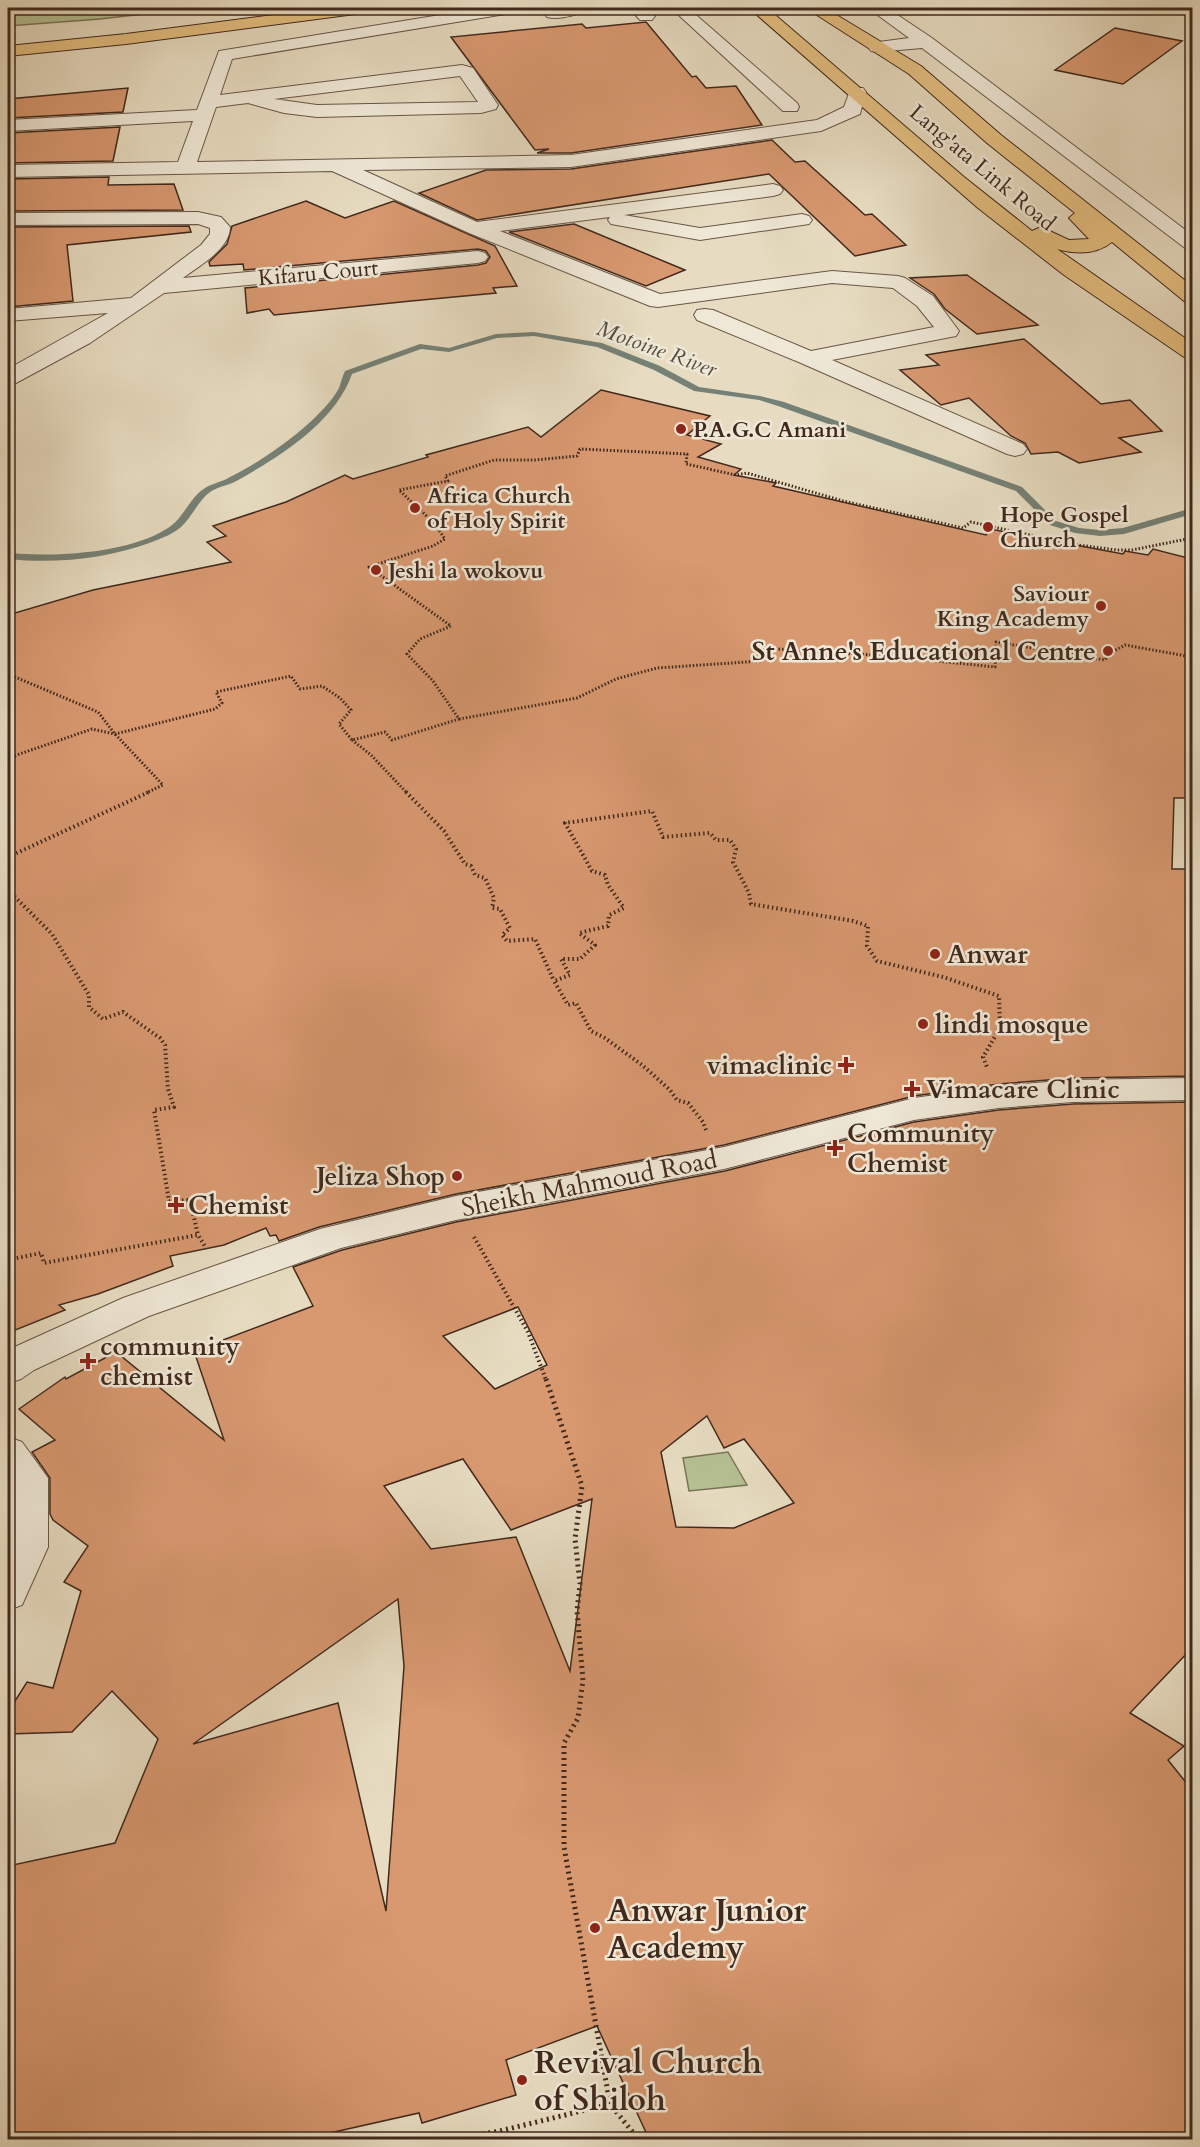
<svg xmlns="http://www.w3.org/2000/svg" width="1200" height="2147" font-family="Cardo,serif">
	<rect width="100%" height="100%" fill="#e7dcc1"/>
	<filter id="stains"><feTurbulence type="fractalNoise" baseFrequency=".00333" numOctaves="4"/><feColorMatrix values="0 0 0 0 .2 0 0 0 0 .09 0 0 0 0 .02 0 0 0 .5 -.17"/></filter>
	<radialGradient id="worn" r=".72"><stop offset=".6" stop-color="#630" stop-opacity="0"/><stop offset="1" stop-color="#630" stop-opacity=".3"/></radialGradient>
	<!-- green -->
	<g fill="#b5c093" stroke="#7b7458" stroke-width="1.5">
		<path d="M8,8H197L100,19L8,26Z"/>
		<path d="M728,1452L747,1485L689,1491L683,1458Z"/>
	</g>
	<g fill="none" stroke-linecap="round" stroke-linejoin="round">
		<!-- stream -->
		<path fill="#758176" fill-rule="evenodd" d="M534,332L602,343L660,366L699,387L760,396L784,402L1022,487L1056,521L1079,528L1100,530L1123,528L1192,508V514L1124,534L1100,536L1075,533L1050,525L1016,491L778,406L759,400L694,391L654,370L597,347L534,336L497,338L449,352L421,349L352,374C335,422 282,455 240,479C231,485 219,486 210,492C198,501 192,517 181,527C173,534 162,538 152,542C107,559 55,564 8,559V553C54,557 128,554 168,528C184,518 189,498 205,488C213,483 222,482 230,477C263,461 321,421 339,388C341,383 342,377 345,371L420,344L449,348L496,334Z"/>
	</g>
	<!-- building -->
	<g fill="#d89870" stroke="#41291d" stroke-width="1.5" fill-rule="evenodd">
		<path d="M646,22L692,77L696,76L706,88L736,86L762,125L571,153H537L549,149L535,150L451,37L582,24L586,28Z"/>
		<path d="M1115,28L1182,41L1123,84L1055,70Z"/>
		<path d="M128,88L123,112L8,118V99Z"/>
		<path d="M120,127L113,161L8,163V133Z"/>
		<path d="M772,140L795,162L805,161L865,215L872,214L906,245L855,256L769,174L477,220L419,193L486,170L571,169Z"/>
		<path d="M109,177L108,185L174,184L183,210L8,211V179Z"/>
		<path d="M306,201L345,218L394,201L495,246L517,286L493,288L496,293L411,301L274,315L269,309L247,313L245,288L478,265L486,263L490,257L486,251L478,249L244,270L243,264L210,266L209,262L227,244L232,226Z"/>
		<path d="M574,224L685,270L646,286L509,232Z"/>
		<path d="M189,226L191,232L67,245L73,301L8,307V227Z"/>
		<path d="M967,275L1038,325L977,334L945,309L934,294L910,278Z"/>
		<path d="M1024,339L1101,404L1130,400L1162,431L1119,438L1141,452L1079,463L1058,452L1031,454L1025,443L1011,436L969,398L941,405L900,370L939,365L926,355Z"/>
		<path d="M601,390L710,416L687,435L721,444L698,457L741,469L734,475L776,483L773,486L986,535L990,529L1123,554L1125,551L1148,555L1153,549L1192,559V798H1174L1172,869H1192V1076L1073,1078L999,1084L914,1096L724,1145L456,1194L319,1227L279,1241L276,1235L270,1236L266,1228L224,1245L170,1256L173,1266L98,1294L59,1305L65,1310L8,1333V615L93,590L231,562L207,542L226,536L213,526L286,502L345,475L353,479L428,457L426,455L528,427L541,437Z"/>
		<path d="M1192,1102V1648L1130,1713L1184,1746L1168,1760L1192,1790V2139H649L597,2026L506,2060L516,2095L422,2123L419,2113L303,2139H8V1866L115,1843L158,1739L112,1691L72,1732L8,1734V1712L27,1682L53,1688L81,1591L64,1582L88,1546L53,1520L50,1514V1478L32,1452L55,1440L19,1409L65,1377L66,1379L116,1352L224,1440L194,1351L313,1306L293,1267L342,1250L456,1222L725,1171L914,1122L999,1110L1073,1104ZM518,1307L547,1365L495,1389L443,1336ZM707,1416L724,1448L744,1439L794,1503L734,1528L676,1527L661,1452ZM463,1459L511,1530L592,1499L570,1671L516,1537L431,1549L384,1486ZM398,1599L404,1666L386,1911L338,1703L193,1744Z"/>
	</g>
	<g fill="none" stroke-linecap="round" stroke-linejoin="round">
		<defs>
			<g id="minor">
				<path d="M483,8H519L517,12L511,13L232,59L220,95L462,65L473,68L498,105L496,109L481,113L317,117L284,113L248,103L216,107L197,162L571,155L817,120L844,107L851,88H863L866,92L860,114L821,131L571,167L363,170L477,222L773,184L780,186L783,190L780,194L773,196L624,215L700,228L802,214L809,216L812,220L809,224L700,240L611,224L608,220L610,217L500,231L660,294L832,271L898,276L905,278L933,296L959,331L956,336L832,360L1023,444L1027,449L1023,454L1015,456L1007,454L801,363L697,320L694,315L697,310L705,309L713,310L811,351L934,327L917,306L893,288L832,283L658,307L650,306L469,233L332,171L8,177V165L178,162L193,121L8,131V120L197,110L219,51ZM460,76L478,102L317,105L274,99Z"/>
				<path d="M555,8H588L586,12C574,15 559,20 547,17L544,13L547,9Z"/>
				<path d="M629,8H646L655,16L652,20H640Z"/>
				<path d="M671,8H688L797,103L799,107L797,111H783Z"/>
				<path d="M868,8H887L932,38L1192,235V250L1185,248L922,48L877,52L871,51L868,47L871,43L909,38Z"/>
				<path d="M198,212L221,217L230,227C230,249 199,266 183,278L478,251L485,253L488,257L485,261L478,263L164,293L90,343L16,383L8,385V369L108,313L8,321V309L131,298L201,245L210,234V228L198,224L8,225V213Z"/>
				<path d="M1192,1078V1100L1073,1102L999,1108L914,1120L724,1169L456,1220L341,1248L237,1285L149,1316L34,1370L21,1379L8,1383V1350L123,1298L320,1229L456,1196L724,1147L914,1098L999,1086L1073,1080Z"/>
				<path d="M8,1437L22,1442L48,1478V1547L22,1605L8,1610Z"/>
			</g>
			<path id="major" d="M749,8H767L964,177L1032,231L1041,227L1069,240L1089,239L1069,218L1075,213L987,143L909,74L806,8H825L921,66L1001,135L1192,286V302L1184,301L1112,242C1096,255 1075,254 1057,249L1192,343V359L1184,357L1064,275L978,208Z"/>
			<path id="highway" d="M328,8H371L369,12L363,13L126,44L8,56V46L126,34Z"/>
		</defs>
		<!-- minor casing -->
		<use href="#minor" stroke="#6a5646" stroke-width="2"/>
		<!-- major casing -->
		<use href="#major" stroke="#41291d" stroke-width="2"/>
		<!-- highway casing -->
		<use href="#highway" stroke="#41291d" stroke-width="2"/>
		<!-- path-far2 -->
		<g stroke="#41291d" stroke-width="3" stroke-dasharray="1.5 2" stroke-linecap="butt">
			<path d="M8,674L98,712L115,734L163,785L146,793"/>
			<path d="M459,719L577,698L616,679L657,668L761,661L762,648L889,656L995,667L996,642L1105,660L1110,653L1125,645L1192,657"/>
			<path d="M352,740L371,755L407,793"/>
			<path d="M8,758L92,729L115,734L215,709L222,703L216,692L291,676L300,689L322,686L340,698L351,710L339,724L352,740L385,732L392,740L459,719L433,681L407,654L420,639L451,626L369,567L433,546L445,539L434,523L399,490L448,481L445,476L494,460H535L577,456L580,449L687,454L686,464L736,475L747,473L843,501L963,528L971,522L1070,544L1117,550H1132L1192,538"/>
		</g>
		<!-- path-far1 -->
		<g stroke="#41291d" stroke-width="4" stroke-dasharray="1.5 3" stroke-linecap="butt">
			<path d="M406,792L444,831L465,864L471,866L475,875L485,878L494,898L492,908L500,909L510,928L502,935L507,941L535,939L554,981"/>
			<path d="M8,857L149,792"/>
			<path d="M8,890L52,934L89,995V1007L103,1019L123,1012L160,1038L165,1045L168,1089L174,1107L154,1110L169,1201L190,1200L198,1235"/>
			<path d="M706,1130L703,1122L688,1103L677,1100L670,1090L642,1065L605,1038L591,1031L576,1003L568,1005L554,981L570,975L561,959H580L595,945L579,933L608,926L609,915L624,908L608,885L605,875L592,871L565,823L652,811L663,837L710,833L716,840H730L736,849L733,862L749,893L751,904L853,921L868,926L867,946L877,961L943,977L999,996L1000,1028L983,1057L987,1067"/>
			<path d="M474,1237L528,1332L546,1380"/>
			<path d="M8,1260L41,1253L44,1263L198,1235L206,1248"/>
		</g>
		<!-- path -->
		<g stroke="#41291d" stroke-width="5" stroke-dasharray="2 4" stroke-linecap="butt">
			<path d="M546,1379L582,1486L575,1539L580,1584L577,1611L583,1680L578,1718L564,1743V1847L610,2104L639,2140"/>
			<path d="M447,2140L500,2131L610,2104"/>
		</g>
		<!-- minor -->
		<use href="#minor" fill="#efe8d7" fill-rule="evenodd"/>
		<!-- major -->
		<use href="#major" fill="#e4be80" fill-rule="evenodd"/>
		<!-- highway -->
		<use href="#highway" fill="#e4be80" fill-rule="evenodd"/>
	</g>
	<!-- markers -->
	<g fill="#8f2418" stroke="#efe8d7" stroke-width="2">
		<circle cx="681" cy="429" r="6"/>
		<circle cx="415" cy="508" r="6"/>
		<circle cx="988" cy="527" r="6"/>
		<circle cx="376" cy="570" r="6"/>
		<circle cx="1101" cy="606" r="6"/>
		<circle cx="1108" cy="651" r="6"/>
		<circle cx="935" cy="954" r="6"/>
		<circle cx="923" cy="1024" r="6"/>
		<path d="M843 1056h6v6h6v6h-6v6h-6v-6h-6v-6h6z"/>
		<path d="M909 1080h6v6h6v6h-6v6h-6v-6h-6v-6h6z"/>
		<path d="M832 1139h6v6h6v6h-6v6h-6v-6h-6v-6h6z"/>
		<circle cx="457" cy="1176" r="6"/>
		<path d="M173 1196h6v6h6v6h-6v6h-6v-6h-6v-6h6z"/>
		<path d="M85 1352h6v6h6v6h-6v6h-6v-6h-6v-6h6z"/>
		<circle cx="595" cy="1928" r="6"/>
		<circle cx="522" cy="2080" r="6"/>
	</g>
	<g text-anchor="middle" stroke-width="5" stroke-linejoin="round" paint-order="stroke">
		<!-- far-street labels -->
		<g font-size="22" fill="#41291d" stroke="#efe8d7">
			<text transform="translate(983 167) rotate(40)" y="8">Lang'ata Link Road</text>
			<text transform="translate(318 272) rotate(-5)" y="8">Kifaru Court</text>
		</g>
		<!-- far-water labels -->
		<g font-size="22" font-style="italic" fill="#564e42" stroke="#efe8d7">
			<text transform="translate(657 348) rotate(20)" y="8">Motoine River</text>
		</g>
		<!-- far-poi labels -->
		<g font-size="22" font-weight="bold" fill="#41291d" stroke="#efe8d7" text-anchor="start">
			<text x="693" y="437">P.A.G.C Amani</text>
			<text x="427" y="503">Africa Church<tspan x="427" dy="25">of Holy Spirit</tspan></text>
			<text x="1000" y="522">Hope Gospel<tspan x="1000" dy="25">Church</tspan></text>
			<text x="388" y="578">Jeshi la wokovu</text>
			<text x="1089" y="601" text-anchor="end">Saviour<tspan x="1089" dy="25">King Academy</tspan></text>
		</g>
		<!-- poi labels -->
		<g font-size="26" font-weight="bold" fill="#41291d" stroke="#efe8d7" text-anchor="start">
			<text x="1096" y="660" text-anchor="end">St Anne's Educational Centre</text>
			<text x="947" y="963">Anwar</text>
			<text x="935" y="1033">lindi mosque</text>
			<text x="832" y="1074" text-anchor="end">vimaclinic</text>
			<text x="926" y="1098">Vimacare Clinic</text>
			<text x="847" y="1142">Community<tspan x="847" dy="30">Chemist</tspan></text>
			<text x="445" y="1185" text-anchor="end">Jeliza Shop</text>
			<text x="188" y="1214">Chemist</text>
			<text x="100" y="1355">community<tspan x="100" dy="30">chemist</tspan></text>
		</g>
		<!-- street labels -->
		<g font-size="26" fill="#41291d" stroke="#efe8d7">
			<text transform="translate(589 1183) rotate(-11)" y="9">Sheikh Mahmoud Road</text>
		</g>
		<!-- near-poi labels -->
		<g font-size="32" font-weight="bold" fill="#41291d" stroke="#efe8d7" text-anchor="start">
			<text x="607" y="1921">Anwar Junior<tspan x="607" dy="37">Academy</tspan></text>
			<text x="534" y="2073">Revival Church<tspan x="534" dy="37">of Shiloh</tspan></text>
		</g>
	</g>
	<!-- margin -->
	<rect width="1200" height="2147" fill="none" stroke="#e7dcc1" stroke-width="30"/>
	<rect x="9" y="9" width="1182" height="2129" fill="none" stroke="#41291d" stroke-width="3"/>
	<rect x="15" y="15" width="1170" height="2117" fill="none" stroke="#41291d" stroke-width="1.5"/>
	<rect width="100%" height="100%" filter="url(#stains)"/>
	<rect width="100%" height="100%" fill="url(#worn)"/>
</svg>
